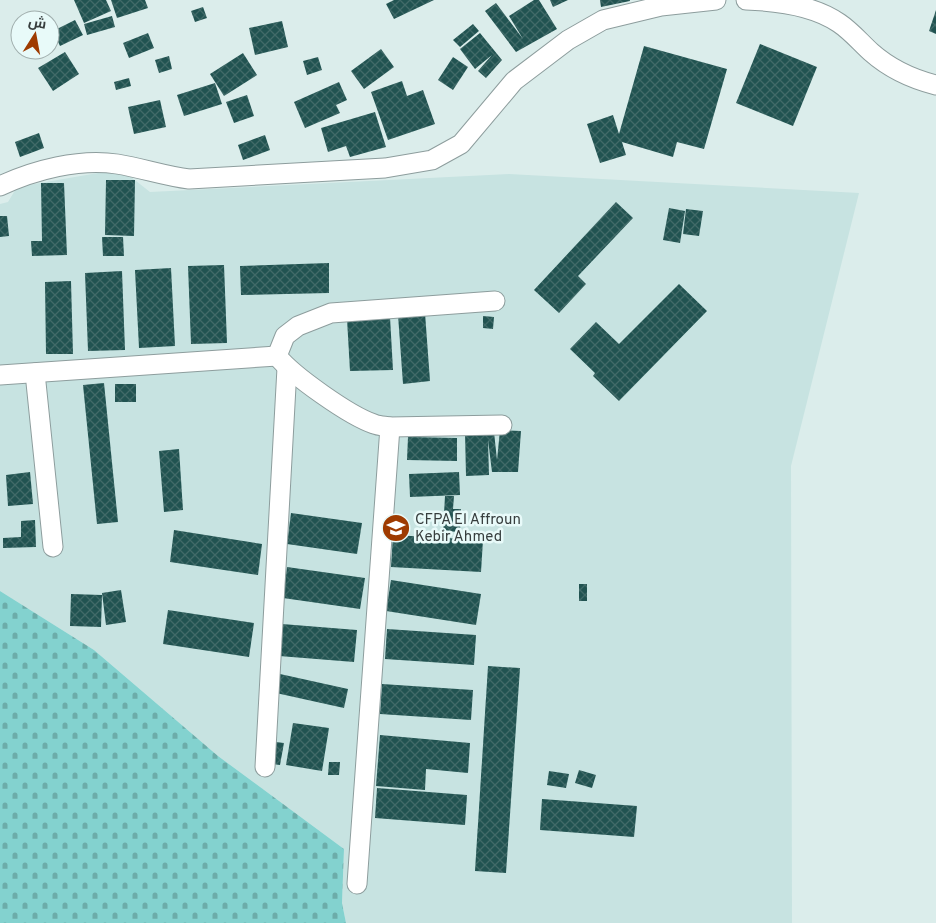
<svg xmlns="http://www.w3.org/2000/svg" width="936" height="923" font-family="Overpass,Cairo,sans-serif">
	<defs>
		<pattern id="cemetery-stones" width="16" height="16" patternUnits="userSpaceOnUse" patternTransform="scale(1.25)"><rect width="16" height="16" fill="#83d2cf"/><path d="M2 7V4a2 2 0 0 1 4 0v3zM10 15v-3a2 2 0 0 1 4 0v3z" fill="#6caca9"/></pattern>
		<pattern id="building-cross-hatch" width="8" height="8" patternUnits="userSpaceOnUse" patternTransform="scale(1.25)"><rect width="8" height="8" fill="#215351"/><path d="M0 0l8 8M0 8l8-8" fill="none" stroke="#416a68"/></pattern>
	</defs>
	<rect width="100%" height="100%" fill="#dbedeb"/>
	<!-- built -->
	<path fill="#c7e3e1" d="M121,169L150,192L509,174L859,193L791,466L792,923H346L342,903L344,849L218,756L94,650L0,591V204L8,202L17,187Z"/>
	<!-- cemetery -->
	<path fill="url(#cemetery-stones)" d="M0,591L94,650L218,756L344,849L342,903L346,923H0Z"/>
	<!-- building -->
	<g fill="url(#building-cross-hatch)">
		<path d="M74,0H106L111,11L84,23Z"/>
		<path d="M111,0H145L148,8L117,18Z"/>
		<path d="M394,0H434L394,19L386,4Z"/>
		<path d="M534,0H539L557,29L516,52L485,11L496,3L523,39L509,16Z"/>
		<path d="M550,0H568L553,7Z"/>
		<path d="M600,0H630V1L601,7Z"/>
		<path d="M203,7L207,18L195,22L191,11Z"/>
		<path d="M936,10V34L929,31Z"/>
		<path d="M112,16L115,27L87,35L84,24Z"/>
		<path d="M75,20L83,35L60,46L53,31Z"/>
		<path d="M282,21L288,47L255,55L249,28Z"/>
		<path d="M473,24L479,31L460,47L453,40Z"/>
		<path d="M148,33L154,48L129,58L123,43Z"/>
		<path d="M480,33L502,60L486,78L478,71L492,55L475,69L460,49Z"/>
		<path d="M760,44L817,67L793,126L736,103Z"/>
		<path d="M644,46L727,69L704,149L677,142L673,157L622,142L626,155L600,163L587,124L613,115L619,134Z"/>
		<path d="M381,49L394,67L364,89L351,71Z"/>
		<path d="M65,52L79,74L53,91L38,68Z"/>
		<path d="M243,53L257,75L224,96L210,74Z"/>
		<path d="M169,56L172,69L159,73L155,60Z"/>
		<path d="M318,57L322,70L307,75L303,61Z"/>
		<path d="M453,57L468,67L453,90L438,80Z"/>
		<path d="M129,78L131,86L116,90L114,82Z"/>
		<path d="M402,81L407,96L423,90L435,124L388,140L371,92Z"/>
		<path d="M339,82L347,100L336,105L340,113L305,128L294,102Z"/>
		<path d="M215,83L222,104L184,116L177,95Z"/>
		<path d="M247,95L254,116L234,123L226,102Z"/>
		<path d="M160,100L166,127L134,134L128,107Z"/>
		<path d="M375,112L386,147L350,157L346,146L328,152L321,128Z"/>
		<path d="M39,133L44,148L20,157L15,142Z"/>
		<path d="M265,135L270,150L243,160L238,145Z"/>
		<path d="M106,180H135L134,236L105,235Z"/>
		<path d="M41,183H64L67,255L32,256L31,241H42Z"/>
		<path d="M616,202L633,218L578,276L586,284L559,313L534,290Z"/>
		<path d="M669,208L685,211L680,243L663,240Z"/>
		<path d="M686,209L703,211L699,236L683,234Z"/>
		<path d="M0,216H7L9,236L0,237Z"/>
		<path d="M102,237H123L124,256H103Z"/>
		<path d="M329,263V293L241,295L240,266Z"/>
		<path d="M224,265L227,343L191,344L188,266Z"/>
		<path d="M171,268L175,346L139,348L135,270Z"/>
		<path d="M122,271L125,350L88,351L85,273Z"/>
		<path d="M71,281L73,354H46L45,282Z"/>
		<path d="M679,284L707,311L619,401L593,376L595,373L570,349L596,322L619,344Z"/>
		<path d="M425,313L430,381L403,384L398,315Z"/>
		<path d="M483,316L494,317L493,329L483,328Z"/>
		<path d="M390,317L393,370L350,371L347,319Z"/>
		<path d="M104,383L118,522L97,524L83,385Z"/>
		<rect x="115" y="384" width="21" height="18"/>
		<path d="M500,430L521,431L518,472H492L488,440L489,475L466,476L465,432H494L497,460Z"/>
		<path d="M408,437L457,438V461L407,460Z"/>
		<path d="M179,449L183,510L164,512L159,451Z"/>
		<path d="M30,472L33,504L8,506L6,475Z"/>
		<path d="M459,472L460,495L410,497L409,474Z"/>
		<path d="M445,496H454L453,509H461L460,532L443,531Z"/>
		<path d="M291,513L362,523L357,554L287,544Z"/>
		<path d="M35,520L36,547L3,548V538L21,537V521Z"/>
		<path d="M174,530L262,544L258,575L170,562Z"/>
		<path d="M393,535L483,540L481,572L391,567Z"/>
		<path d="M287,567L365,578L360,609L283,598Z"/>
		<path d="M391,580L481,594L476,625L386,611Z"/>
		<rect x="579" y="584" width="8" height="17"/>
		<path d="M121,590L126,622L106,625L102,593Z"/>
		<path d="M71,594L102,595L101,627L70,626Z"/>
		<path d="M168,610L254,623L249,657L163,644Z"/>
		<path d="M282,624L357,630L354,662L279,656Z"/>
		<path d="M387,629L476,635L474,665L385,659Z"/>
		<path d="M488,666L520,668L506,873L475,871Z"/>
		<path d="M280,674L348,689L344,708L276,693Z"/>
		<path d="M382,684L473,690L471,720L380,714Z"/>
		<path d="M293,723L329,728L322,771L286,765Z"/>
		<path d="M380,735L470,743L468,773L426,769L425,790L376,786Z"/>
		<path d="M276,742L284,743L280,765L272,764Z"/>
		<path d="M329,762H340L339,775H328Z"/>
		<path d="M579,770L596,775L592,788L575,783Z"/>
		<path d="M549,771L569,774L566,788L547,785Z"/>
		<path d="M377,788L467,795L465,825L375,818Z"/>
		<path d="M542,799L637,806L634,837L540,830Z"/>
	</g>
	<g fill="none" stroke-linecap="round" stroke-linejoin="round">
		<defs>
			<g id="street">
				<path d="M746,0C777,1 813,5 839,23C851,31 860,42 871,52C889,68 912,79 936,85"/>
				<path d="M0,186C34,170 80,158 117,164C142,168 165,176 189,179L385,168L432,160L461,144L514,81L568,40L603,20L661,6L716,0"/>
				<path d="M495,301L331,313L298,326L285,336L277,356C293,376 350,416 374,424C379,426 385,426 390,427L502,425"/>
				<path d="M35,373L53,547"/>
				<path d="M0,375L277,356"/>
				<path d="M265,767L287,368"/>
				<path d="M357,884L390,427"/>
			</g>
		</defs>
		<!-- street casing -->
		<use href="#street" stroke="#8d9d9d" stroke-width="21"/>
		<!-- street -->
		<use href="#street" stroke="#fff" stroke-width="19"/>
	</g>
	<!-- icons -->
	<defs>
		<symbol id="university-disc" viewBox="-11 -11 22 22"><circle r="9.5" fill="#9e3b01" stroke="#e8faf9"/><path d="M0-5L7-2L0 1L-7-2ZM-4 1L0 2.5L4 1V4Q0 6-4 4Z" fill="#fff"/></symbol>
	</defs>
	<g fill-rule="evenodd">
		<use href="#university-disc" x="380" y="512" width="32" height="32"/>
	</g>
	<g text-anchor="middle" stroke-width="5" stroke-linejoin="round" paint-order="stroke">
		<!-- poi labels -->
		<g font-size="15" fill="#373e3e" stroke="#e8faf9" text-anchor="start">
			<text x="415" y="524">CFPA El Affroun<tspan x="415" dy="17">Kebir Ahmed</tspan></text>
		</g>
	</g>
	<!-- north arrow -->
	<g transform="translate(35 35) rotate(11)"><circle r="24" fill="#e8faf9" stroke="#a1afae"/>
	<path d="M0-4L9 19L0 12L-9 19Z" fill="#9e3b01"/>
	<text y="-8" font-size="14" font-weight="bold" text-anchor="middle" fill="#373e3e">ش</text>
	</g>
</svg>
